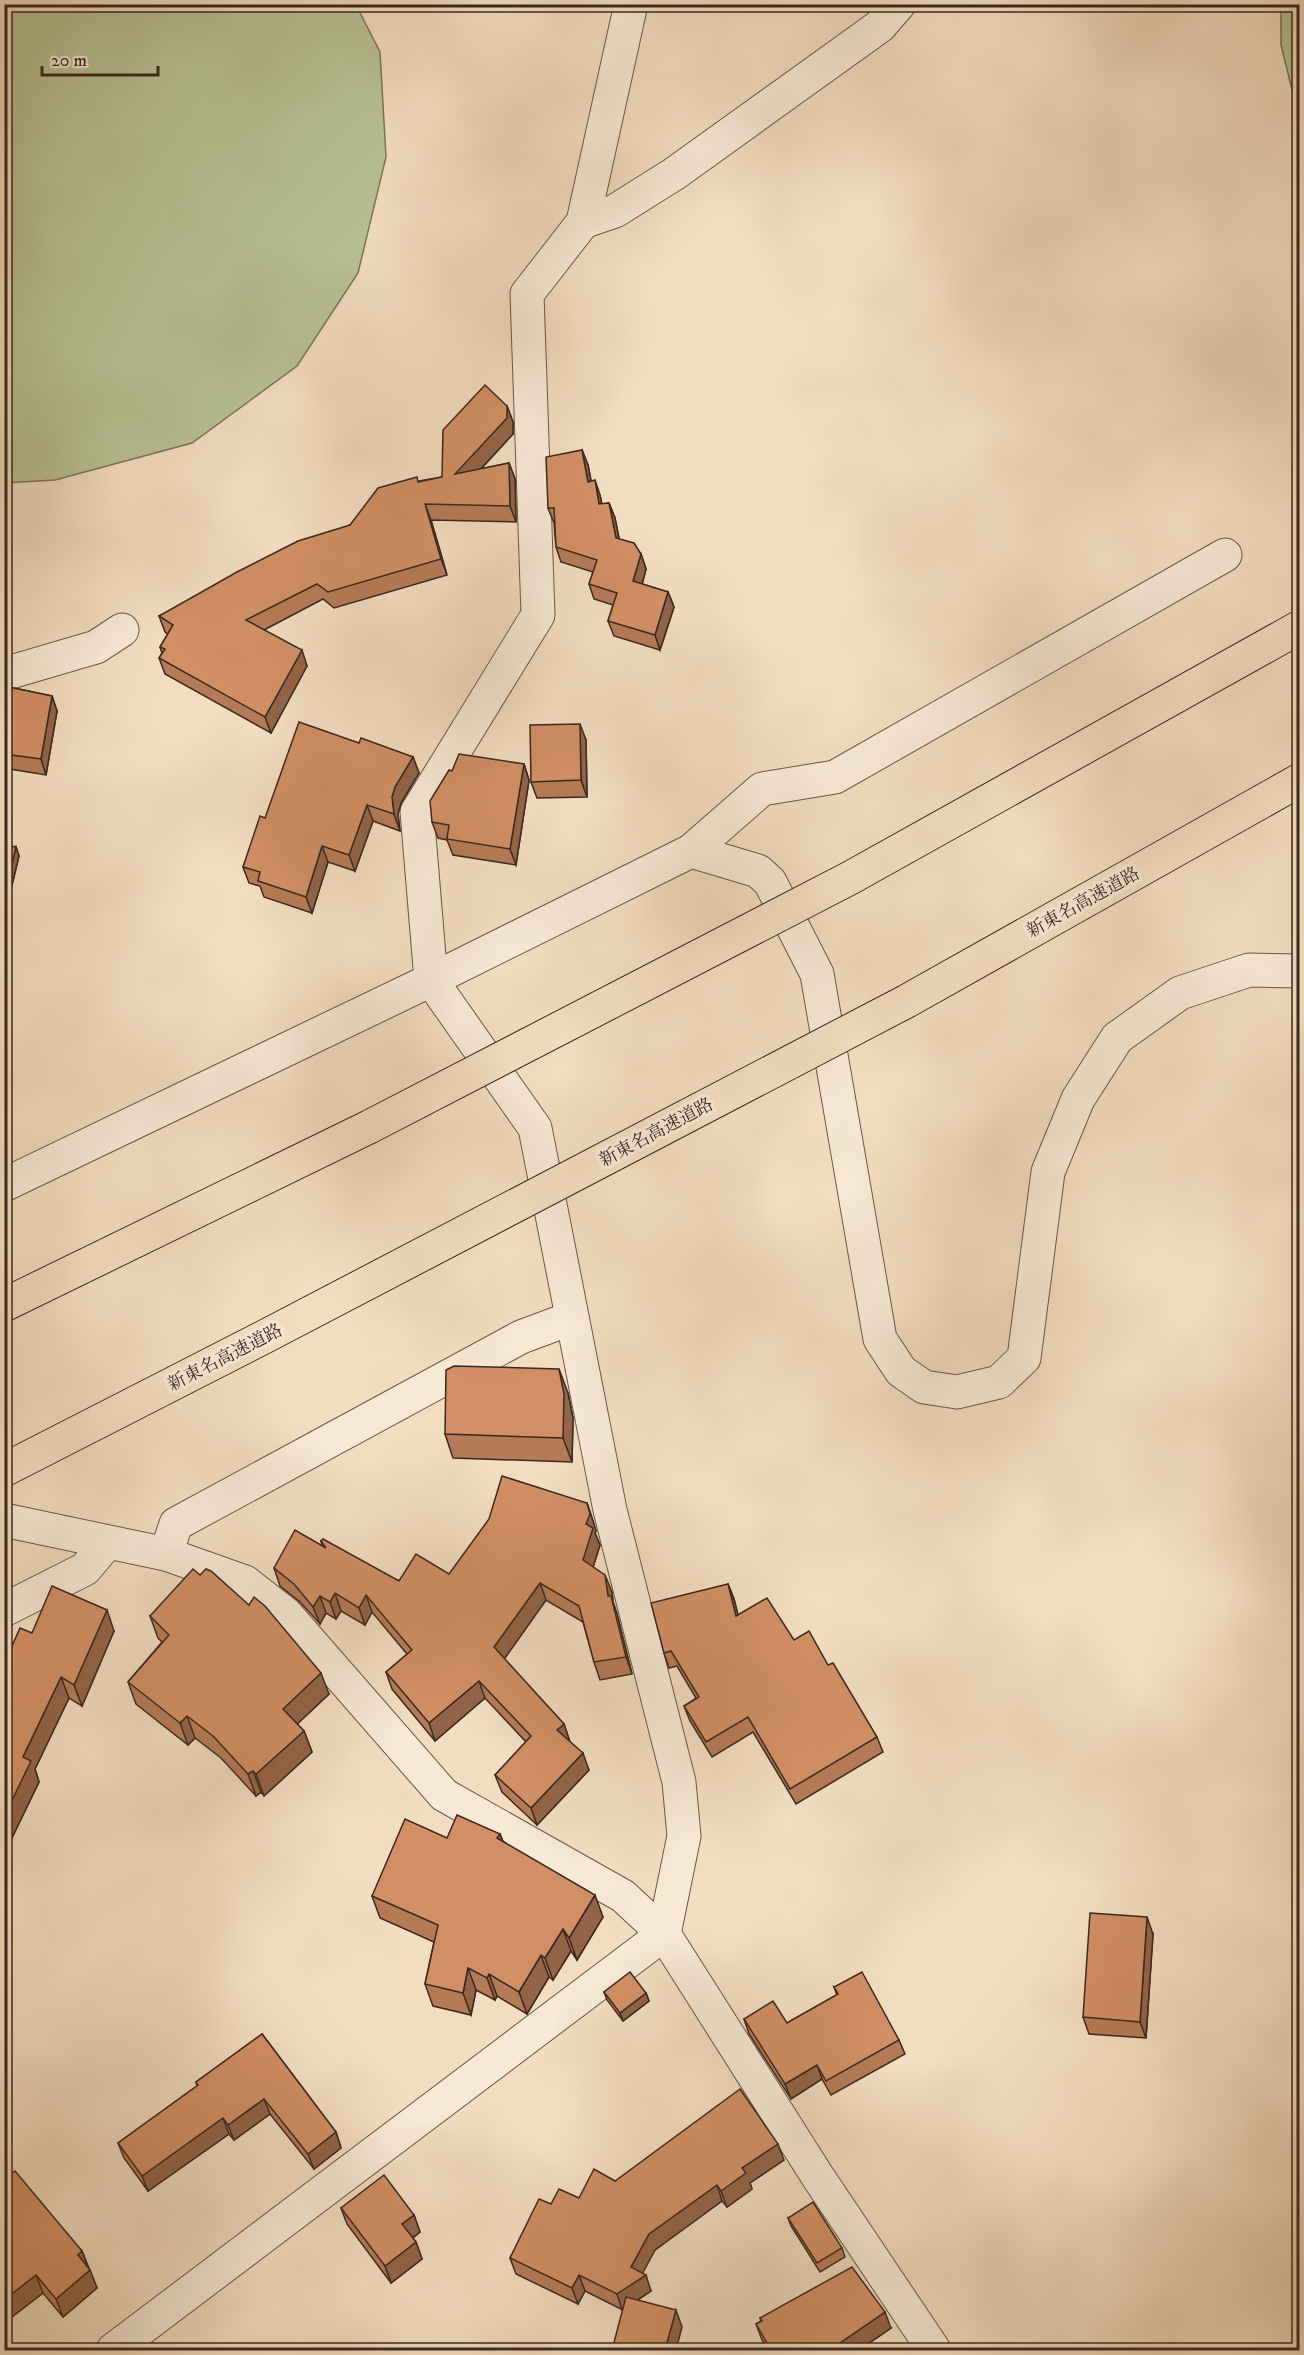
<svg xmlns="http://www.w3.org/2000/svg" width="1304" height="2355" font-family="'IM FELL DW Pica','Noto Serif JP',serif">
	<rect width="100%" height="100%" fill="#f3ddc0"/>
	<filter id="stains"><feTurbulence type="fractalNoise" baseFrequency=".00333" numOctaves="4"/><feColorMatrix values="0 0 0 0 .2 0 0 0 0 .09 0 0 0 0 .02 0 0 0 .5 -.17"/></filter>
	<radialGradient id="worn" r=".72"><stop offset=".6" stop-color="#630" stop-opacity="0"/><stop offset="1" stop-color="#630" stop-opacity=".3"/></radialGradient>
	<!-- green -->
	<g fill="#b8c295" stroke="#79755b" stroke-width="1.5">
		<path d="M4,5H356L380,52L386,157L358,273L297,366L192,443L55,480L5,483Z"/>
		<path d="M1281,5H1299V118L1281,45Z"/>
	</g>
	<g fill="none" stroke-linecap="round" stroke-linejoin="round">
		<defs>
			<g id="minor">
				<path d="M583,222L615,211L674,174L880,26L899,4"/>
				<path d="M4,674L96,647L122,630"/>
				<path d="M691,851L758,871L770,882L817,974L880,1339L901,1371L924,1387L957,1392L999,1382L1024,1358L1048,1172L1078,1099L1117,1038L1180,993L1249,970L1300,971"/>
				<path d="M4,1185L431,980L691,851L762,789L835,777L1225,555"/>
				<path d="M4,1520L166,1554L245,1582L286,1614L444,1795L623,1896L664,1934L818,2177L934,2350"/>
				<path d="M166,1554L176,1524L521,1337L572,1318"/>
				<path d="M4,1610L85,1569L107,1543"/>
				<path d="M113,2350L664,1934L684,1836L679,1782L610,1510L535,1128L431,980L417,812L538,615L527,294L583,222L631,4"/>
			</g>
		</defs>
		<!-- minor casing -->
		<use href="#minor" stroke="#685549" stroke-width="35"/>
		<!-- minor -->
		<use href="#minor" stroke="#f7e9d6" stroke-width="33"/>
		<defs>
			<g id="highway-bridge">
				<path d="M4,1305L369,1127L850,878L1300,627"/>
				<path d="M4,1470L264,1337L907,1001L1300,780"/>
			</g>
		</defs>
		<!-- highway-bridge casing -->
		<use href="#highway-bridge" stroke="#3a2821" stroke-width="35" stroke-linecap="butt"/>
		<!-- highway-bridge -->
		<use href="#highway-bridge" stroke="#f3ddc0" stroke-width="33"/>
	</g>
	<!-- wall -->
	<g fill="#b57b57" stroke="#3a2821" stroke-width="1.5">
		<path d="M507,406L513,422V434L481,469L509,463L515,479L516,522L431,520L447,575L334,608L323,599L264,630L307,666L271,733L165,674L159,658L162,653L160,647L168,634L165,632L159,616L350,525L419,481L442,477Z"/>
		<path d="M582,450L588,465L591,481L600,495L602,504L609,503L615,518L619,539L641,554L646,569L642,584L668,592L674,607L660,650L614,636L608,621L613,605L594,599L589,584L593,572L561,562L556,547L554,523L548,508Z"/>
		<path d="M4,686L52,696L57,711L46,775L4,768Z"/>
		<path d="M586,740L587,797L537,798L531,782Z"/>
		<path d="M359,743L413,757L419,773L401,803L398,814L400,831L373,821L355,871L328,862L312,913L264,897L260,886L249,883L243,867L265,818Z"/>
		<path d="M524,764L529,780L516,865L453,855L447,840L438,838L432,822L452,771Z"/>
		<path d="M4,845L16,847L19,856L12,885L4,883Z"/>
		<path d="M568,1393L573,1418L572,1462L453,1458L445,1434Z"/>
		<path d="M587,1503L593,1521L596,1531L595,1533L600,1545L593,1567L612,1592L613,1602L617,1614L632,1674L600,1680L594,1662L583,1622L546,1600L504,1659L564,1724L570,1742L589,1770L537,1825L502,1792L495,1775L526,1742L485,1698L435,1741L392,1689L386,1672L407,1654L372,1612L365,1625L341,1611L336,1619L326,1613L320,1624L300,1602L280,1586L274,1568L322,1546L321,1541L399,1581L449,1574Z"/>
		<path d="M728,1584L734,1599L738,1615L794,1640L828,1665L877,1737L883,1752L796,1804L753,1732L712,1757L690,1721L684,1706L696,1698L677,1666L669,1668L664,1653Z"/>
		<path d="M150,1616L329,1694L297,1724L304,1731L312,1752L264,1796L261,1792L256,1796L221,1758L195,1738L188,1745L136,1704L128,1682L162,1642L158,1638Z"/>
		<path d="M114,1631L82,1706L69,1698L35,1769L39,1782L7,1848L4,1847V1664L32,1633Z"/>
		<path d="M500,1834L503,1841L603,1917L577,1960L571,1951L553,1980L549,1977L527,2014L497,1996L495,2000L476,1990L471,2015L433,2006L425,1984L434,1942L380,1918L372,1896L447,1838Z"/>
		<path d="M1153,1934L1146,2038L1089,2034L1083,2017Z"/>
		<path d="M834,1987L899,2040L905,2054L831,2095L822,2079L791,2099L749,2034L744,2019L787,2023L837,1995Z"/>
		<path d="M604,1992L646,1993L649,2001L623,2021L607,2000Z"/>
		<path d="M262,2034L336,2132L341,2148L314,2169L270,2114L234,2140L229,2134L148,2191L124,2158L118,2143L197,2086L196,2082Z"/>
		<path d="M784,2160L750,2183L752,2189L727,2207L722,2201L655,2250L642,2273L651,2291L638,2300L682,2327L623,2310L585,2291L578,2304L516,2274L510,2258L551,2204L579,2198L615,2181Z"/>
		<path d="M4,2167L82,2251L97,2288L63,2317L43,2293L4,2323Z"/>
		<path d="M341,2208L414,2215L420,2232L413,2238L416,2242L422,2259L391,2283L347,2224Z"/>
		<path d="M788,2218L842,2248L845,2257L820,2272L791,2226Z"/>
		<path d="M760,2318L891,2328L859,2350H768L762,2340L756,2324L761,2321Z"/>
	</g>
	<!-- shaded-wall -->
	<g fill="#936447" stroke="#3a2821" stroke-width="1.5">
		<path d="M507,406L513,422V434L461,490L455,474Z"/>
		<path d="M582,450L588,465L594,497L588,482Z"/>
		<path d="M509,463L515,479L516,522L510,506Z"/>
		<path d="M595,480L600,495L604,519L599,504Z"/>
		<path d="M609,503L615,518L622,553L616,538Z"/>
		<path d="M425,504L431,520L447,575L441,559Z"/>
		<path d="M641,554L646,569L639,596L633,581Z"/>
		<path d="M668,592L674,607L660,650L655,635Z"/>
		<path d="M302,650L307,666L271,733L265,717Z"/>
		<path d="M52,696L57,711L46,775L41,759Z"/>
		<path d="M580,724L586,740L587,797L581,780Z"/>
		<path d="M413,757L419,773L401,803L398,814L400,831L394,814L392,797L395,787Z"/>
		<path d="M524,764L529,780L516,865L510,849Z"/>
		<path d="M367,805L373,821L355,871L349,855Z"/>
		<path d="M322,846L328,862L312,913L306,897Z"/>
		<path d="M16,847L19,856L12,885L9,876Z"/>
		<path d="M559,1369L568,1393L573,1418L572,1462L563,1438Z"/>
		<path d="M587,1503L593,1521L596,1531L595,1533L600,1545L590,1577L583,1560Z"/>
		<path d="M605,1575L612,1592L613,1602L617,1614L632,1674L626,1657L608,1596Z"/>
		<path d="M540,1583L546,1600L500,1665L494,1647Z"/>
		<path d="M728,1584L734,1599L742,1631L736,1616Z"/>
		<path d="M335,1593L341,1611L336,1619L330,1602Z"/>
		<path d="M366,1595L372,1612L365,1625L359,1608Z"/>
		<path d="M320,1596L326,1613L320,1624L313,1607Z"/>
		<path d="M107,1610L114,1631L82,1706L74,1685Z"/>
		<path d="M321,1673L329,1694L291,1730L283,1709Z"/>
		<path d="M61,1677L69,1698L35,1769L39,1782L7,1848L4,1840V1817L23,1757Z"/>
		<path d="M479,1681L485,1698L435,1741L429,1723Z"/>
		<path d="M187,1716L195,1738L188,1745L180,1723Z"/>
		<path d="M564,1724L570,1742L557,1730Z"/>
		<path d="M304,1731L312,1752L264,1796L256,1774Z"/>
		<path d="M583,1753L589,1770L537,1825L531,1808Z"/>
		<path d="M253,1771L261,1792L256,1796L248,1774Z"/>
		<path d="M500,1834L508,1856L497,1838Z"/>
		<path d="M595,1895L603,1917L577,1960L569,1938Z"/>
		<path d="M1147,1917L1153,1934L1146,2038L1140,2022Z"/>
		<path d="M563,1929L571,1951L553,1980L545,1958Z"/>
		<path d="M541,1955L549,1977L527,2014L519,1992Z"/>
		<path d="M468,1968L476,1990L471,2015L463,1993Z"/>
		<path d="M489,1974L497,1996L495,2000L487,1978Z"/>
		<path d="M646,1993L649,2001L623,2021L620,2013Z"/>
		<path d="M817,2065L822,2079L791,2099L785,2084Z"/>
		<path d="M264,2099L270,2114L234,2140L228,2125Z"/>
		<path d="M223,2118L229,2134L148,2191L142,2176Z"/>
		<path d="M336,2132L341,2148L314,2169L308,2154Z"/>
		<path d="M778,2144L784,2160L750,2183L752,2189L727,2207L721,2191L742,2168Z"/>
		<path d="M717,2185L722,2201L655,2250L639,2280L646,2275L651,2291L622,2310L617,2294L649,2234Z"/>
		<path d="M414,2215L420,2232L408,2241L402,2224Z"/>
		<path d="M416,2242L422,2259L391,2283L385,2266Z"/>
		<path d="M82,2251L89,2270L78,2255Z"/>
		<path d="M90,2270L97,2288L63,2317L56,2299Z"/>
		<path d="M36,2275L43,2293L4,2323V2300Z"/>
		<path d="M579,2275L585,2291L578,2304L572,2288Z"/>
		<path d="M676,2310L682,2327L676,2350H665Z"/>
		<path d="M885,2312L891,2328L859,2350H843L840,2343Z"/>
	</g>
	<!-- building -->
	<g fill="#d28f65" stroke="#3a2821" stroke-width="1.5">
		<path d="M485,385L507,406V418L455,474L509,463L510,506L425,504L441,559L328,592L317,584L246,620L302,650L265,717L159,658L165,649L160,647L173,625L159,616L237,572L298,541L350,525L378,488L417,477L418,482L442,477L443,430Z"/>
		<path d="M582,450L588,482L595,480L599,504L609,503L616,538L634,543L641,554L633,581L668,592L655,635L608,621L617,593L589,584L597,560L556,547L554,508H548L546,457Z"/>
		<path d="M4,686L52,696L41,759L4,754Z"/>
		<path d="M299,722L359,743L361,738L413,757L395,787L392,797L394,814L367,805L349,855L322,846L306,897L258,881L260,872L243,867L260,816L265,818Z"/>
		<path d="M580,724L581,780L531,782L530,725Z"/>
		<path d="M459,754L524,764L510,849L447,839L449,825L432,822L430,801L449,770L452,771Z"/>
		<path d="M4,845L16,847L9,876L4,875Z"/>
		<path d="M454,1366L559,1369L564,1394L563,1438L445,1434L446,1370Z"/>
		<path d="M502,1476L587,1503L590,1514L586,1524L593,1528L583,1560L605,1575L608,1596H611L626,1657L594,1662L579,1606L540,1583L494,1647L564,1724L557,1730L583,1753L531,1808L495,1775L531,1736L479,1681L429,1723L386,1672L412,1650L366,1595L359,1608L335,1593L330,1602L320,1596L313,1607L294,1584L274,1568L295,1530L326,1548L321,1541L323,1539L399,1581L416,1554L449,1574L489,1519Z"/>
		<path d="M193,1569L200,1575L206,1569L211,1571L249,1605L254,1597L265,1606L321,1673L283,1709L304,1731L256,1774L253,1771L248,1774L213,1736L187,1716L180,1723L128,1682L169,1635L150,1616Z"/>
		<path d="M728,1584L736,1616L767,1598L794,1640L809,1631L828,1665L833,1663L877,1737L790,1789L748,1717L706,1742L684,1706L699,1697L671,1651L664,1653L651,1603Z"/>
		<path d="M52,1586L107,1610L74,1685L61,1677L23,1757L31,1761L4,1817V1664L20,1628L32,1633Z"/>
		<path d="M457,1815L500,1834L497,1838L595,1895L569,1938L563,1929L545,1958L541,1955L519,1992L489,1974L487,1978L468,1968L463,1993L425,1984L438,1925L372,1896L405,1819L447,1838Z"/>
		<path d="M1090,1913L1147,1917L1140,2022L1083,2017Z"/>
		<path d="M630,1972L646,1993L620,2013L604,1992Z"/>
		<path d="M862,1972L899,2040L826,2081L817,2065L785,2084L744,2019L773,2001L787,2023L838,1994L834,1987Z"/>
		<path d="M262,2034L336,2132L308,2154L264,2099L228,2125L223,2118L142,2176L118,2143L198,2085L196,2082Z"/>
		<path d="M740,2089L778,2144L742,2168L746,2173L721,2191L717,2185L649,2234L631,2267L646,2275L617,2294L579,2275L572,2288L510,2258L539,2199L551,2204L559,2189L579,2198L594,2169L615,2181Z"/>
		<path d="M4,2167L11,2174L15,2171L82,2251L78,2255L90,2270L56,2299L36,2275L4,2300V2221L7,2219L4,2217Z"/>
		<path d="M384,2175L414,2215L402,2224L416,2242L385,2266L341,2208Z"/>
		<path d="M813,2202L842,2248L817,2263L788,2218Z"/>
		<path d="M852,2267L885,2312L840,2343L844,2350H771L756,2324L762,2321L760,2318Z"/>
		<path d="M626,2297L676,2310L665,2350H612Z"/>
	</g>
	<g text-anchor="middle" stroke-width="6" stroke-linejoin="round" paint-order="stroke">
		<!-- street labels -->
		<g font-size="18" fill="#3a2821" stroke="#f7e9d6">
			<text transform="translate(1083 902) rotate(-29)" y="6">新東名高速道路</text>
			<text transform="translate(656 1132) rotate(-28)" y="6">新東名高速道路</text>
			<text transform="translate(225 1357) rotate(-27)" y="6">新東名高速道路</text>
		</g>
	</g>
	<!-- margin -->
	<rect width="1304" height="2355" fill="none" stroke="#f3ddc0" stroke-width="24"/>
	<rect x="6" y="6" width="1292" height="2343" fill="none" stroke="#3a2821" stroke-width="3"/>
	<rect x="12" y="12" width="1280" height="2331" fill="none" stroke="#3a2821" stroke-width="1.5"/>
	<!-- scale -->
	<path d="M42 66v9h116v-9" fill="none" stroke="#3a2821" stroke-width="3"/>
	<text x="51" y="66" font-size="18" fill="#3a2821" stroke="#f7e9d6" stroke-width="4.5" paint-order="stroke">20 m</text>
	<rect width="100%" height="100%" filter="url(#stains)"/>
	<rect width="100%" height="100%" fill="url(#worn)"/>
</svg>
